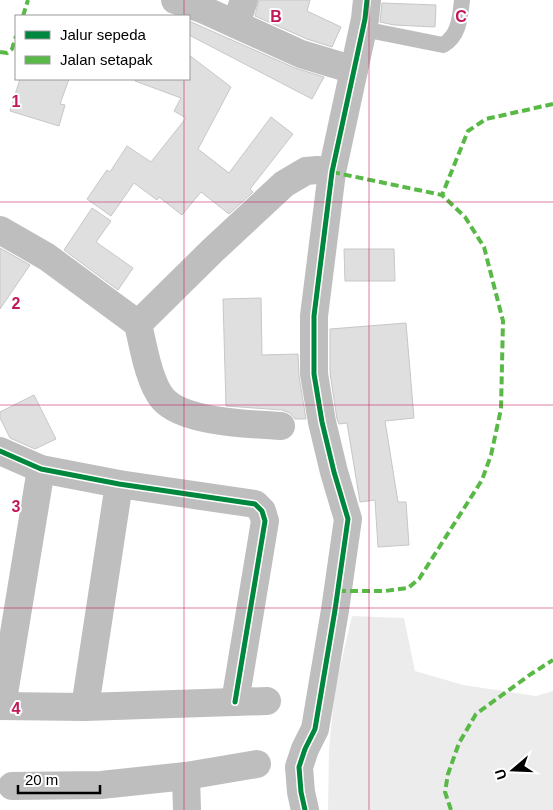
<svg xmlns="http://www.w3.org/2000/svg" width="553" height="810" font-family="Arial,sans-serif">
	<rect width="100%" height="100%" fill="#fff"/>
	<!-- green -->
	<path fill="#ececec" d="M352,616L404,618L415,671L463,685L536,696L553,691V810H328L329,749L335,689Z"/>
	<!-- building -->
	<g fill="#dfdfdf" stroke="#c7c7c7">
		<path d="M259,0H310L307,11L341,27L332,47L307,39L255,16Z"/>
		<path d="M382,3L436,5L435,27L394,25L380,22Z"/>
		<path d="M189,21L295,68L324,77L312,99L189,35Z"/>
		<path d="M189,55L231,87L198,149L229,173L271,117L293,134L250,189L253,192L229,214L201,192L182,215L159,197L157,200L134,183L111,216L87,199L107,170L110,172L127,146L151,162L186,118L174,111L181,98L135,81V79H189Z"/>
		<path d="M20,79H69L60,104L65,105L59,126L10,111Z"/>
		<path d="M92,208L111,221L96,242L133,268L118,290L64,250Z"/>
		<path d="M0,248L30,265L0,309Z"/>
		<path d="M344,249H394L395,281H345Z"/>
		<path d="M261,298L262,355L298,354L299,376L306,419H295L290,413L282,410L226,406L223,299Z"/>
		<path d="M406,323L414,418L385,421L398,502H406L409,545L378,547L375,500L360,502L347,423L339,424L337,419L330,373V329Z"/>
		<path d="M34,395L56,439L35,449L10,438L0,418V412Z"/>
	</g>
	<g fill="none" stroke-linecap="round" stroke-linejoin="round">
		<!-- lane -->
		<path stroke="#bebebe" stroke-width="16" d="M363,29L443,45C459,36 460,18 462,0"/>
		<!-- street -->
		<g stroke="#bebebe" stroke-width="28">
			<path d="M175,0L202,9L301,54L354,70"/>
			<path d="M236,24L244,0"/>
			<path d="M0,230L47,257L138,324C143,345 149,383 163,399C184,423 252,424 281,426"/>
			<path d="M138,324L212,251L284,184L306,171L317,170L332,172"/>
			<path d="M0,451L41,469L119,484L255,504L262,511L265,521L235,702"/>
			<path d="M0,706L85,707L267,701"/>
			<path d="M2,706L41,469"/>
			<path d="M85,707L119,484"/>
			<path d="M186,776L187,810"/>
			<path d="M12,786L101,785L186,776L257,764"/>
			<path d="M305,810L301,792L299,767L305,749L315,729L335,610L348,519L334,472L322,422L314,374V316L332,172L365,19L367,0"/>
		</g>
		<!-- quiet -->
		<g stroke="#58b947" stroke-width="4" stroke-dasharray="8 4" stroke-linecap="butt">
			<path d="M23,16L28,0"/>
			<path d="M0,52L7,53L12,49L16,36"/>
			<path d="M332,172L442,195L468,131L486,119L553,104"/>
			<path d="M338,591H385L408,588L419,579L482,480L491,455L501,409L503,321L484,247L465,217L442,195"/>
			<path d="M451,810L445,792L448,774L459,743L476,714L531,674L553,660"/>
		</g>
		<defs>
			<g id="cycleway">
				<path d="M0,451L41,469L119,484L255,504L262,511L265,521L235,702"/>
				<path d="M305,810L301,792L299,767L305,749L315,729L335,610L348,519L334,472L322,422L314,374V316L332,172L365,19L367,0"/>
			</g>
		</defs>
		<!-- cycleway casing -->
		<use href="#cycleway" stroke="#fff" stroke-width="8"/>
		<!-- cycleway -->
		<use href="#cycleway" stroke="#00873e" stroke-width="5"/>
	</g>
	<!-- grid -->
	<path fill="none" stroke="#c2185b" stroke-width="1" stroke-opacity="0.55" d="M184,0V16M369,0V810M184,79V810M0,202H553M0,405H553M0,608H553"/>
	<g font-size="16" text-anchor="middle" font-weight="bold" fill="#c2185b" stroke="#fff" stroke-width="4" stroke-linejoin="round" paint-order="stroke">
		<text x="276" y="22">B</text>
		<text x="461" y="22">C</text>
		<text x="16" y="107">1</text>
		<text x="16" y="309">2</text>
		<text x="16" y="512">3</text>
		<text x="16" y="714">4</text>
	</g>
	<!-- legend -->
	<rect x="15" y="15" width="175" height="65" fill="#ffffff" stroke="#999999"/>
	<rect x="25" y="31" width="25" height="8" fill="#00873e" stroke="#999999"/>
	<text x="60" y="40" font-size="15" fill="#000000">Jalur sepeda</text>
	<rect x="25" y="56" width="25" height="8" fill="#58b947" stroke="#999999"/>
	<text x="60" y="65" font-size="15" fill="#000000">Jalan setapak</text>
	<!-- north arrow -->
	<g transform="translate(513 770) rotate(251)" stroke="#ffffff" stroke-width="4" paint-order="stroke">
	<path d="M0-4L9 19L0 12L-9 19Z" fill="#000000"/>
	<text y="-8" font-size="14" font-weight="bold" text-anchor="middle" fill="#000000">U</text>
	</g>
	<!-- scale -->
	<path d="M18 785v8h82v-8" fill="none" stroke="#000000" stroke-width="2.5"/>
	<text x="25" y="785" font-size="15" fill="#000000" stroke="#ffffff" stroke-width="4" paint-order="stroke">20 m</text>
</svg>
